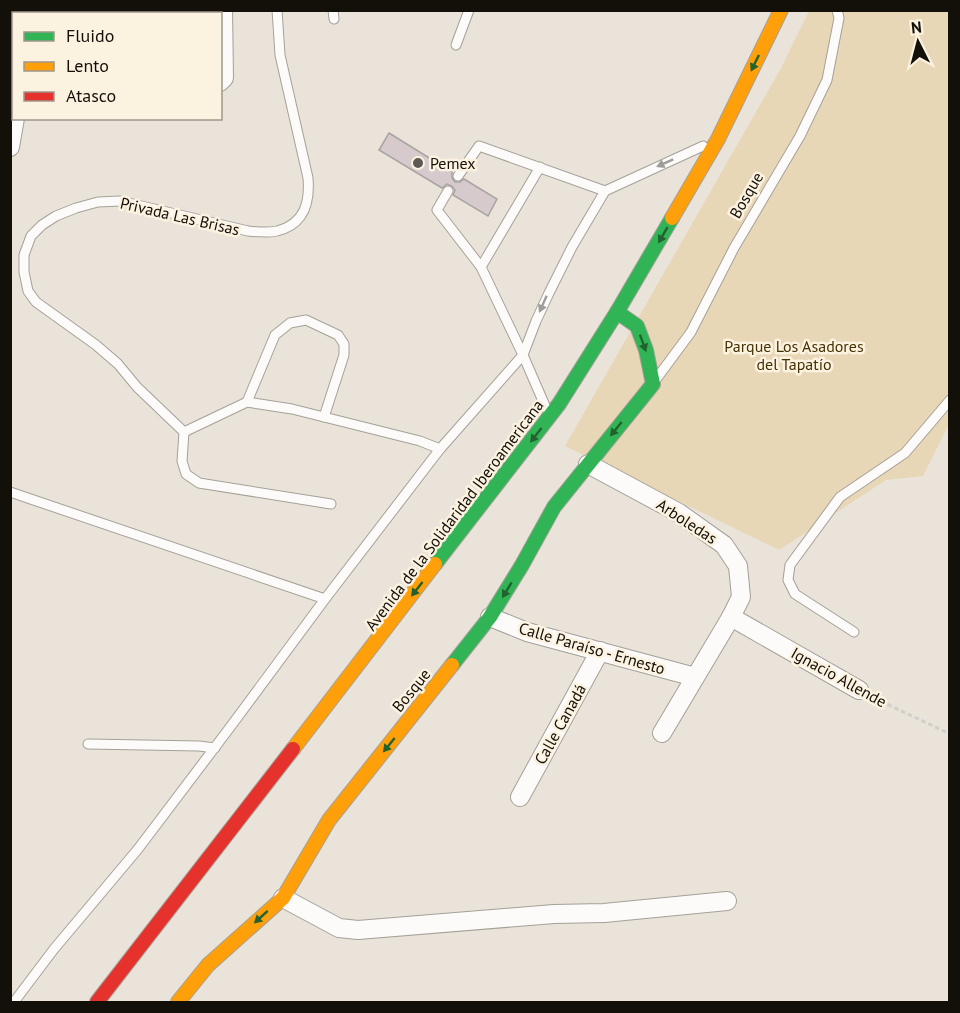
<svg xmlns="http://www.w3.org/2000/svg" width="960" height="1013" font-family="'PT Sans',sans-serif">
	<rect width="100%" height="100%" fill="#e9e3d9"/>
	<!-- green -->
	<path fill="#e8d7b7" d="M947,10L949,12V424L923,476L886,480L779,550L565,446L780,70L809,11Z"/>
	<!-- building -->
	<path fill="#d6cacd" stroke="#a9a4a2" stroke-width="1.5" d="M389,133L452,172V178L455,182H460L464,179L497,199L488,216L453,195L455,190L452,186L447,184L442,188L379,150Z"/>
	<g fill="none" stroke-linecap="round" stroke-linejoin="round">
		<defs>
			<g id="lane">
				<path d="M277,10L280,55L308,178C310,202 305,224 277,231C268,233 257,232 248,231L120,201L98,202L76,208L56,216L42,225L31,236L24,255V272L28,291L36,302L96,345L118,364L137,387L184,432L247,402L292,409L420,441L440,449"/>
				<path d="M333,10L334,19"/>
				<path d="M456,45L469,10"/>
				<path d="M458,176L479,146L605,191"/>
				<path d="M481,267L540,167"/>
				<path d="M657,378L691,332L734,248L800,136L827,80L839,18L837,10"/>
				<path d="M247,402L275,335L290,323L306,320L338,335L344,344V355L324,417"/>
				<path d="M546,408L523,355L536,321L549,293L572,247L605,191L703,146"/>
				<path d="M184,432L182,461L186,474L199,483L331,504"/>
				<path d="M10,492L325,599"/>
				<path d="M854,632L795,594L788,580L790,565L840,497L905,453L950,400"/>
				<path d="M88,744L199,746L215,748"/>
				<path d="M14,1002L54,949L138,849L231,726L325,599L440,449L523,355L481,267L437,210L448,191"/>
			</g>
			<g id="street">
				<path d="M30,14V10"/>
				<path d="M10,44H14"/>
				<path d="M220,82L224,78L223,10"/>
				<path d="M10,147L15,118"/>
				<path d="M588,464L679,513L724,545L738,566L741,597L731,617L662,733"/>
				<path d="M490,617L527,632L695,677"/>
				<path d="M731,617L859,690"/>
				<path d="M520,797L600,651"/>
				<path d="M283,898L339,928L358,930L554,914L604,913L727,901"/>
			</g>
			<g id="fast">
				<path d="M435,564L559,404L617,312L672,218"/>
				<path d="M452,665L490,617L522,565L554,507L653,384L646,350L637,326L617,312"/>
			</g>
			<g id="slow">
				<path d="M672,218L718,139L781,10"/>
				<path d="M293,749L435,564"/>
				<path d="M178,1002L208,965L283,898L329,820L452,665"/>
			</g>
			<path id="jam" d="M97,1002L293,749"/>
		</defs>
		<!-- lane casing -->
		<use href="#lane" stroke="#a5a199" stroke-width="11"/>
		<!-- street casing -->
		<use href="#street" stroke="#a5a199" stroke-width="20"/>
		<!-- fast casing -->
		<use href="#fast" stroke="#a5a199" stroke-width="16"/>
		<!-- slow casing -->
		<use href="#slow" stroke="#a5a199" stroke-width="16"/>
		<!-- jam casing -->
		<use href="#jam" stroke="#a5a199" stroke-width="16"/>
		<!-- path -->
		<path stroke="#d1cfcc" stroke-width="3" stroke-dasharray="4.5 3" stroke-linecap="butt" d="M874,698L950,734"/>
		<!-- lane -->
		<use href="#lane" stroke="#fcfbf9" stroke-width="9"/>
		<!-- street -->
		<use href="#street" stroke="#fcfbf9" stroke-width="18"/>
		<!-- fast -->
		<use href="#fast" stroke="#30b455" stroke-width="14"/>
		<!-- slow -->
		<use href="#slow" stroke="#ff9f0a" stroke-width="14"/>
		<!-- jam -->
		<use href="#jam" stroke="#e5322d" stroke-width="14"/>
	</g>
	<!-- one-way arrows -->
	<defs><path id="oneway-solid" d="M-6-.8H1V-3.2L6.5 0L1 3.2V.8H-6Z" transform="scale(1.5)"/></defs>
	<g fill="#22622f">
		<use href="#oneway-solid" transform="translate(755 63) rotate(116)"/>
		<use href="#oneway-solid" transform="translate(663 235) rotate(120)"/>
		<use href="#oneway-solid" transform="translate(643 343) rotate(70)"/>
		<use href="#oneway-solid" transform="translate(616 429) rotate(129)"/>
		<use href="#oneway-solid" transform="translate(536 435) rotate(128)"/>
		<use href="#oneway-solid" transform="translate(417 589) rotate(128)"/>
		<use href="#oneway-solid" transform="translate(507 590) rotate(121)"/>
		<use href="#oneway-solid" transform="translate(389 745) rotate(129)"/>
		<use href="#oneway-solid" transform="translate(261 917) rotate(138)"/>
	</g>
	<g fill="#9f9d99">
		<use href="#oneway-solid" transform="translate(665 163) rotate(156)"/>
		<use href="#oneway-solid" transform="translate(543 304) rotate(114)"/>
	</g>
	<!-- markers -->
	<circle fill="#5e5952" stroke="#fcf2e0" stroke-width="2" cx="418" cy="163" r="6"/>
	<g text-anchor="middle" stroke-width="5" stroke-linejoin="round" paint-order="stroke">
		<!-- poi labels -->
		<g font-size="16" fill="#130f09" stroke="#fcf2e0" text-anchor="start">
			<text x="430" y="169">Pemex</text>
		</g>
		<!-- street labels -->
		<g font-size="16" fill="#130f09" stroke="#fcf2e0">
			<text transform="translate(746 195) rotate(-60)" y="6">Bosque</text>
			<text transform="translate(180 216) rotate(13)" y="6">Privada Las Brisas</text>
			<text transform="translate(454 515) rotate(-53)" y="6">Avenida de la Solidaridad Iberoamericana</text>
			<text transform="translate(687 521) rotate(33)" y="6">Arboledas</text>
			<text transform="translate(592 648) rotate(16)" y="6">Calle Paraíso - Ernesto</text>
			<text transform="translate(839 677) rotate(29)" y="6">Ignacio Allende</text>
			<text transform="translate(411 690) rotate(-51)" y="6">Bosque</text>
			<text transform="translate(560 724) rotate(-61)" y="6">Calle Canadá</text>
		</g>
		<!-- park labels -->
		<g font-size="16" fill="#443104" stroke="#fcf2e0">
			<text x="794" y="352">Parque Los Asadores<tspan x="794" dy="18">del Tapatío</tspan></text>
		</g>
	</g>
	<!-- border -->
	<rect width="960" height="1013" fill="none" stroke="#130f09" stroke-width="24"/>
	<!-- legend -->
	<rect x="12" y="12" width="210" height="108" fill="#fcf2e0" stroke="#9f978a" stroke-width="1.5"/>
	<rect x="24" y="32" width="30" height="9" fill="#30b455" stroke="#9f978a" stroke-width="1.5"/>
	<text x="66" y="42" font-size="18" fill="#130f09">Fluido</text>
	<rect x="24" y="62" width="30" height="9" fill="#ff9f0a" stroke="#9f978a" stroke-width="1.5"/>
	<text x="66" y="72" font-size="18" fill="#130f09">Lento</text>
	<rect x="24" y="92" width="30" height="9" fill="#e5322d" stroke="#9f978a" stroke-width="1.5"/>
	<text x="66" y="102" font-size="18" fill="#130f09">Atasco</text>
	<!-- north arrow -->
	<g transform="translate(918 42) rotate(354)" stroke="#fcf2e0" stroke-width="4.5" paint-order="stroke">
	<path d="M0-4.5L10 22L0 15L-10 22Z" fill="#130f09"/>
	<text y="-9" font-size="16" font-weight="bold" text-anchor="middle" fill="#130f09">N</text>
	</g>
</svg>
